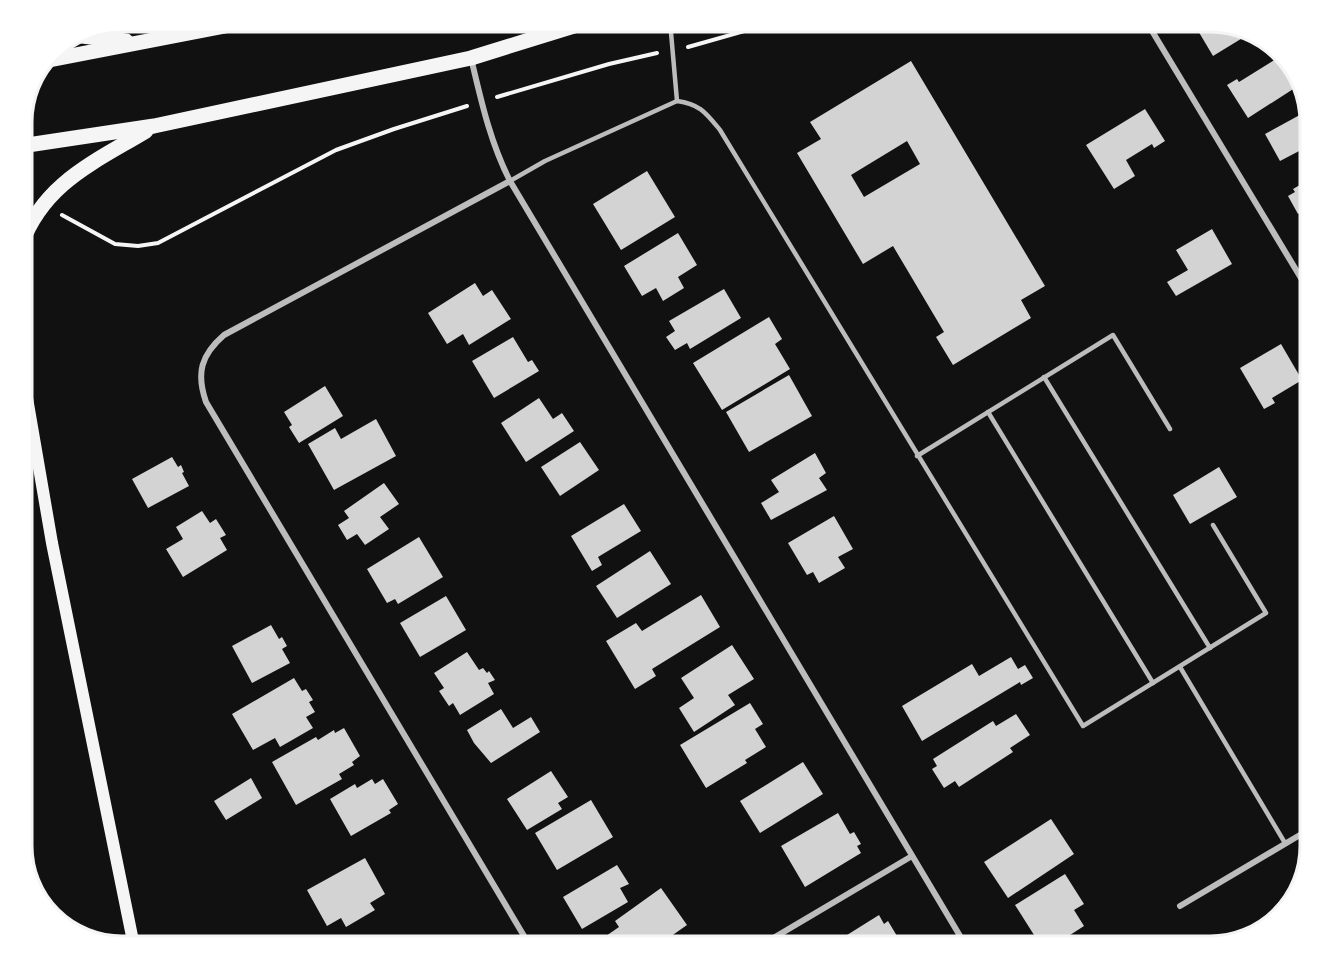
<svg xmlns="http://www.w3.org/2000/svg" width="1331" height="967" font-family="Arial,sans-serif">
	<rect width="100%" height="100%" fill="#111"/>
	<!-- building -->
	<g fill="#d3d3d3" fill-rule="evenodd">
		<path d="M1198,21H1209L1249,34L1213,56L1194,24Z"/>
		<path d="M1276,59L1284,72L1292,68L1300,78L1301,84L1248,118L1227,85L1237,79L1239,82Z"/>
		<path d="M911,61L1045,286L1021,300L1031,318L953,365L936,337L944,332L893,246L863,264L797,153L821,139L810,122ZM907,141L920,164L864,197L851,175Z"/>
		<path d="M1145,109L1165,141L1154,148L1152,144L1126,160L1135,176L1114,189L1086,145Z"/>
		<path d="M1307,111L1310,122V161L1303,149L1280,161L1265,134Z"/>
		<path d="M647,171L675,217L621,250L593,204Z"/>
		<path d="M1310,179V220L1304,210L1298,214L1288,196L1295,192L1293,189Z"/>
		<path d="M1212,229L1232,264L1176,296L1167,282L1188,270L1176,250Z"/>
		<path d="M678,233L697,265L678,277L684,288L663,301L656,288L642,296L624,266Z"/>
		<path d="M475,283L483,296L492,290L511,319L469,345L463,334L447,344L428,313Z"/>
		<path d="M724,289L741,318L690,349L687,343L675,350L666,337L675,331L669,321Z"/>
		<path d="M769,317L782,339L775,344L790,369L722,410L693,363Z"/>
		<path d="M513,337L528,362L532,360L539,371L494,398L472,361Z"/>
		<path d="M1281,344L1302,380L1272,398L1275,403L1264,409L1240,368Z"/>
		<path d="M789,375L812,416L749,452L726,412Z"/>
		<path d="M325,386L343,416L299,443L289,427L292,425L284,412Z"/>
		<path d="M539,398L553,419L562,413L574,431L526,462L501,423Z"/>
		<path d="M376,419L396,456L334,490L308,444L335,428L341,439Z"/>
		<path d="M580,442L599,470L560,496L541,467Z"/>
		<path d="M815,453L826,473L819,478L827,490L771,520L761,503L779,492L771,480Z"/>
		<path d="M172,457L178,467L181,465L184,472L182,473L189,486L148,508L132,479Z"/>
		<path d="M1219,467L1237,497L1190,524L1173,495Z"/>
		<path d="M384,483L399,504L380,517L389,529L365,545L357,534L347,540L338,525L349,518L344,511Z"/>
		<path d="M1310,490V515L1300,497Z"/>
		<path d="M624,504L641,531L598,557L602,565L592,571L571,536Z"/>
		<path d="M202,511L210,523L216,519L226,535L220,538L227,550L183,577L166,549L183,539L176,527Z"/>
		<path d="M834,516L853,549L838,557L845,568L819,583L813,572L807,575L788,543Z"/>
		<path d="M419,537L443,577L398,604L395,599L387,603L367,569Z"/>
		<path d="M650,551L671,584L617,618L596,586Z"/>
		<path d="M701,595L720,627L652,669L656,676L635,689L606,641L636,623L642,631Z"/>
		<path d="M446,596L466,630L420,657L400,623Z"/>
		<path d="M271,625L279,639L282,637L287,646L282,649L290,663L252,683L232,646Z"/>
		<path d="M732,645L754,679L728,695L735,705L694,732L679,708L694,698L681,678Z"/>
		<path d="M467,652L479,670L483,668L487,673L489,671L495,680L488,683L494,694L460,715L453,703L449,706L439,691L444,688L434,673Z"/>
		<path d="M1011,657L1018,669L1025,665L1033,678L1021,685L1020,682L922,741L902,706L972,664L979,676Z"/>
		<path d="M294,678L302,691L306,689L313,700L309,702L315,712L306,717L313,728L280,747L275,738L253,750L232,714Z"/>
		<path d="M750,703L763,724L755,729L766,747L745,760L747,763L706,788L680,745Z"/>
		<path d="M501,709L513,728L531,717L540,732L491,763L474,743L467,730Z"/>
		<path d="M1016,714L1030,735L1010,748L1013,752L959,787L955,781L944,788L932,769L937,766L933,759L993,721L996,726Z"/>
		<path d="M344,728L360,756L352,762L354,765L339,774L342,779L296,805L272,762L316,737L318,740L334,730L335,733Z"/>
		<path d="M803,762L823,794L760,833L740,801Z"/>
		<path d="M551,771L568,797L558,803L562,809L527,830L507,799Z"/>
		<path d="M251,778L262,798L226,820L214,801Z"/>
		<path d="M372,779L375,784L383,779L398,804L389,810L391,813L351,836L330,799L355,784L357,788Z"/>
		<path d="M591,800L613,837L557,870L535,833Z"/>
		<path d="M838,813L850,834L854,832L861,844L857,846L861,853L805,887L781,846Z"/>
		<path d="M1051,819L1074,854L1008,898L984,862Z"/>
		<path d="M365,858L385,894L370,903L375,910L346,927L341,918L327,926L307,890Z"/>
		<path d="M617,865L629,884L620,888L628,902L582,929L563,897Z"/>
		<path d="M1065,874L1084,904L1074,910L1084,926L1053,946H1041L1015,905Z"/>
		<path d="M661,888L687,925L657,946H613L606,936L619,927L615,921Z"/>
		<path d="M879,915L884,924L888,921L903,946H842L839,940Z"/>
	</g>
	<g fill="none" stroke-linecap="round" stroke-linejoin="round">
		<!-- path -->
		<g stroke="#f5f5f5" stroke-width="4">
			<path d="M688,47L780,21"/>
			<path d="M497,97L609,64L657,53"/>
			<path d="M62,215L115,244L138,246L158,243L336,150L394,129L467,106"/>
		</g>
		<!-- service -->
		<g stroke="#bcbcbc" stroke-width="4.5">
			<path d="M670,21L677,101"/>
			<path d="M510,181L545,161L677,101C700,104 706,113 720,130L1083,726L1266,613L1213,525"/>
			<path d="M1044,377L1210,648"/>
			<path d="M988,412L1153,683"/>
			<path d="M917,456L1113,335L1170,429"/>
			<path d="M1180,667L1285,843"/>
		</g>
		<!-- minor -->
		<g stroke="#bcbcbc" stroke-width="6">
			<path d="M1146,21L1310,293"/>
			<path d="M471,58C481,100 490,142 510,181L966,946"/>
			<path d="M510,181L224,335C201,355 196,373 206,402L530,946"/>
			<path d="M1180,906L1310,829"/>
			<path d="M760,946L912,856"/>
		</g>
		<!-- secondary -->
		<path stroke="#f5f5f5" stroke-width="12" d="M21,363L52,543L134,946"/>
		<!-- primary -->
		<g stroke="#f5f5f5" stroke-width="15">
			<path d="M82,36L126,41"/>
			<path d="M44,61L251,21"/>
			<path d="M21,146L154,126L471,58L590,21"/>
			<path d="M21,245C44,183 93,163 146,131"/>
		</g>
	</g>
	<!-- crop -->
	<path d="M0 0H1331V967H0ZM122 32H1210A90 90 0 0 1 1300 122V846A90 90 0 0 1 1210 936H122A90 90 0 0 1 32 846V122A90 90 0 0 1 122 32Z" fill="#fff" fill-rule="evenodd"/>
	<path fill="none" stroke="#f5f5f5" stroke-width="3" d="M122 32H1210A90 90 0 0 1 1300 122V846A90 90 0 0 1 1210 936H122A90 90 0 0 1 32 846V122A90 90 0 0 1 122 32Z"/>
</svg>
